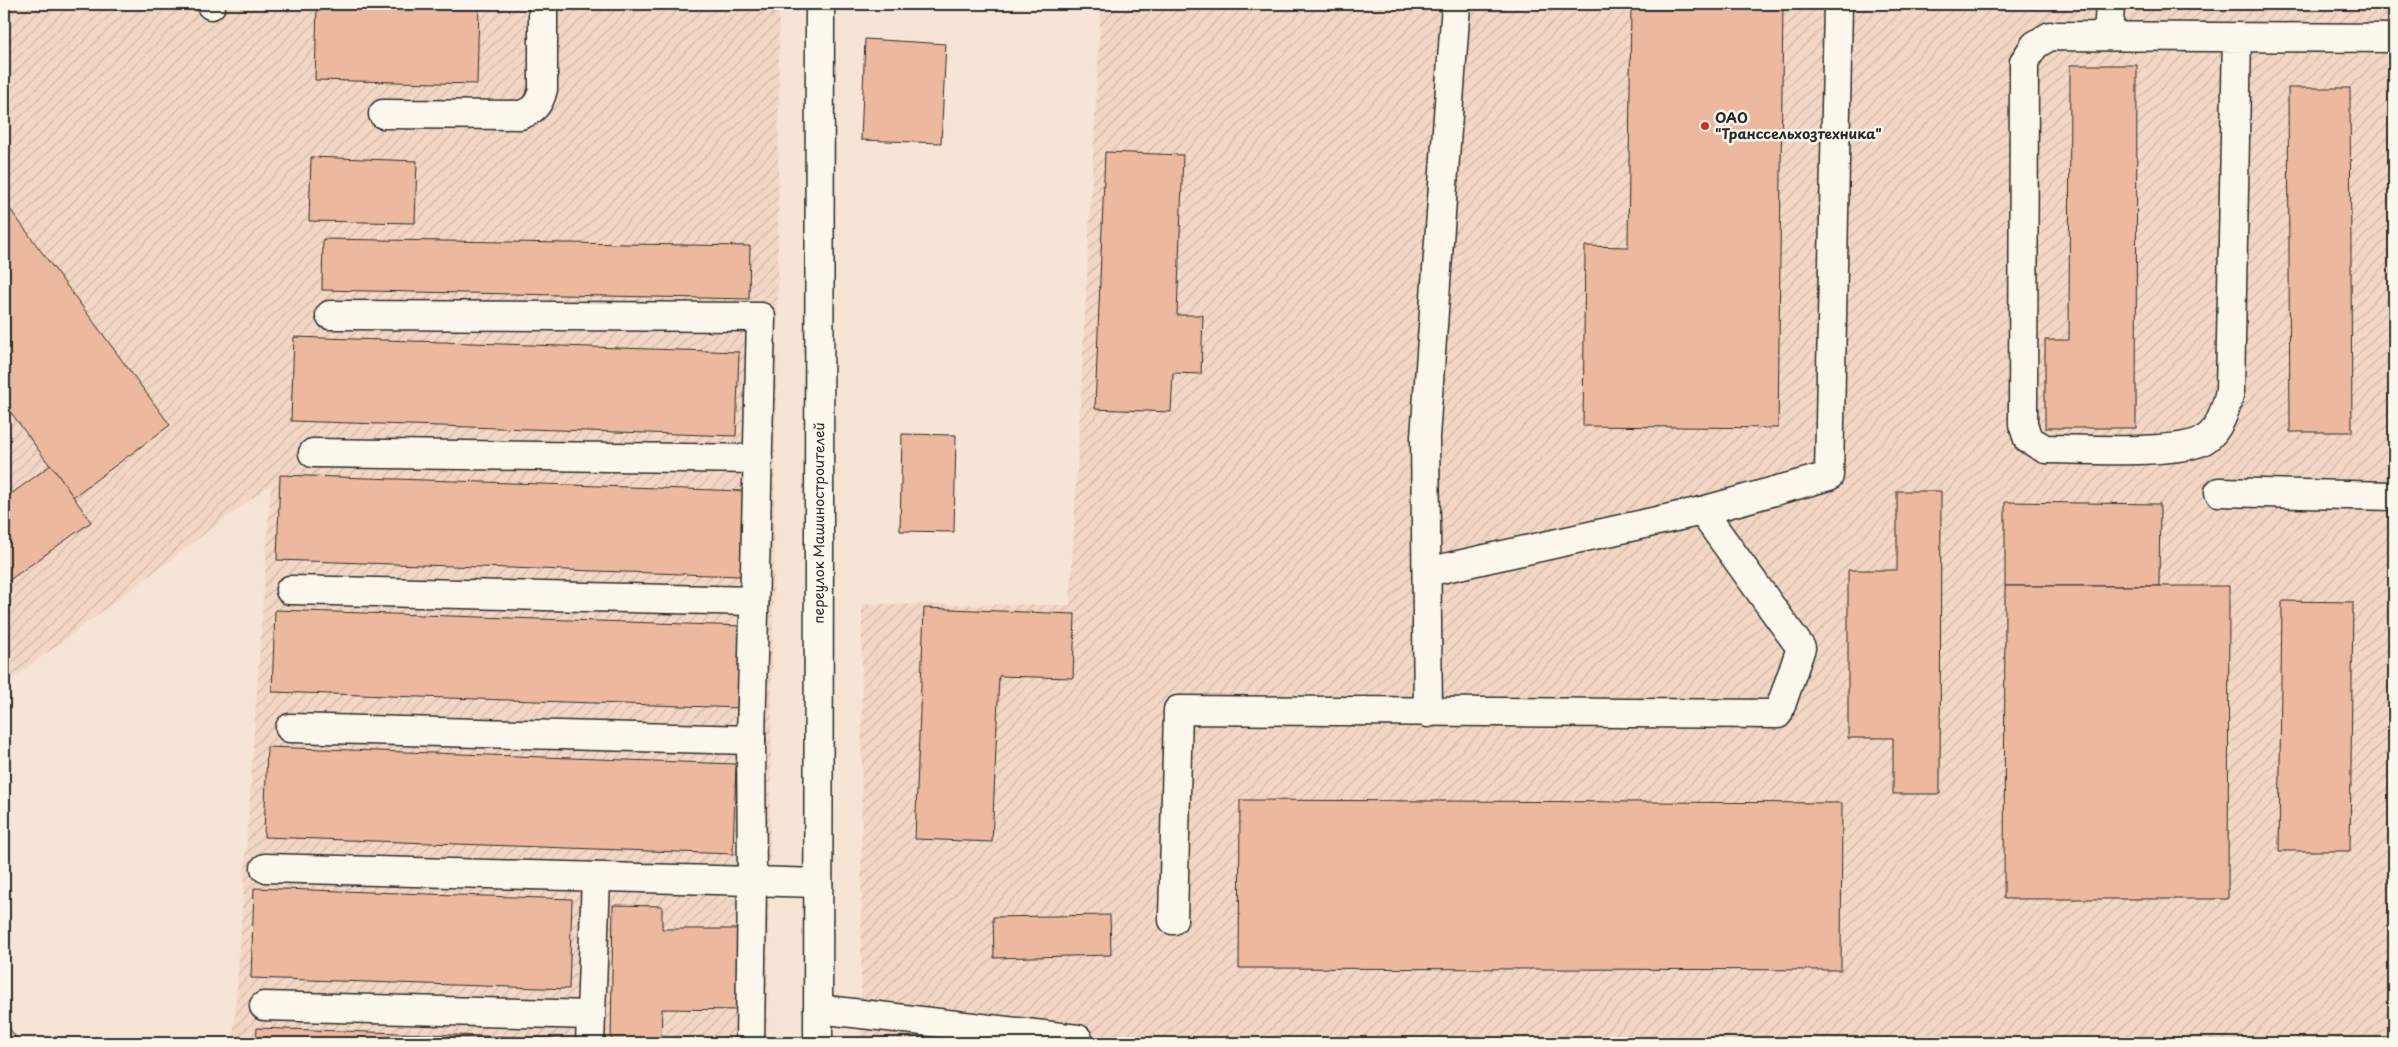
<svg xmlns="http://www.w3.org/2000/svg" width="2398" height="1047" font-family="'Playpen Sans',sans-serif">
	<defs>
		<pattern id="industrial-furrows" width="10" height="10" patternUnits="userSpaceOnUse" patternTransform="scale(1.25)"><rect width="10" height="10" fill="#f3d7c4"/><path d="M-1 1l2-2M0 10L10 0M9 11l2-2" fill="none" stroke="#d0b9a9"/></pattern>
	</defs>
	<rect width="100%" height="100%" fill="#f6e4d5"/>
	<filter id="ink" filterUnits="userSpaceOnUse"><feTurbulence type="fractalNoise" baseFrequency=".02" numOctaves="2"/><feDisplacementMap in="SourceGraphic" scale="10" xChannelSelector="R" yChannelSelector="G"/><feConvolveMatrix kernelMatrix="1 2 1 2 8 2 1 2 1" color-interpolation-filters="sRGB"/></filter>
	<g filter="url(#ink)">
		<!-- industrial -->
		<g fill="url(#industrial-furrows)">
			<path d="M4,4H779L778,255L767,1043H233L271,484L4,685Z"/>
			<path d="M1101,4H2394V1043H861L862,604L1070,605Z"/>
		</g>
		<!-- building -->
		<g fill="#ecb89e" stroke="#2b2b2b">
			<path d="M317,4H479L477,84L315,80Z"/>
			<path d="M1339,4H1456V5L1339,6Z"/>
			<rect x="1456" y="4" width="175" height="1"/>
			<path d="M1631,4H1783L1778,428L1583,426L1585,246L1628,247Z"/>
			<path d="M865,39L946,44L941,143L861,140Z"/>
			<path d="M2070,65H2137L2136,428H2045V340H2069Z"/>
			<path d="M2288,88H2350L2352,432H2290Z"/>
			<path d="M1105,152L1183,155L1177,315H1203L1201,374L1173,373L1171,412L1095,409Z"/>
			<path d="M311,157L417,161L415,223L309,221Z"/>
			<path d="M4,201L170,425L73,497L4,403Z"/>
			<path d="M323,239L750,246L749,299L322,290Z"/>
			<path d="M294,337L739,352L736,436L291,421Z"/>
			<path d="M902,434L956,435L954,532L900,531Z"/>
			<path d="M51,465L91,522L4,584V499Z"/>
			<path d="M280,475L744,491L741,576L277,560Z"/>
			<path d="M1897,491H1941L1940,794H1893V738H1848V570H1897Z"/>
			<path d="M2005,502L2160,504L2159,586H2005Z"/>
			<path d="M2005,586H2229L2228,899H2004Z"/>
			<path d="M2282,601L2353,602L2350,851H2279Z"/>
			<path d="M924,608L1075,614L1073,678L999,676L992,842L915,839Z"/>
			<path d="M275,610L744,626L741,708L272,692Z"/>
			<path d="M267,747L736,764L733,854L264,837Z"/>
			<path d="M1240,800L1842,803L1841,970L1239,968Z"/>
			<path d="M254,888L572,899L569,989L251,978Z"/>
			<path d="M613,905L662,906V929H742V1010L662,1009L661,1043H611Z"/>
			<path d="M1110,915L1111,955L994,958L993,917Z"/>
			<path d="M4,1021L20,1043H4Z"/>
			<path d="M257,1028L567,1039V1043H256Z"/>
		</g>
		<g fill="none" stroke-linecap="round" stroke-linejoin="round">
			<defs>
				<g id="minor">
					<path d="M211,4V5"/>
					<path d="M2108,36L2110,4"/>
					<path d="M2237,37L2230,391C2226,407 2220,431 2204,440C2177,455 2080,449 2045,449L2028,439L2023,424L2024,62L2035,45L2050,36L2394,38"/>
					<path d="M383,114L520,115C534,111 540,103 543,89V4"/>
					<path d="M330,315L761,317L751,740L752,881L818,883"/>
					<path d="M313,453L758,459"/>
					<path d="M2219,492L2394,496"/>
					<path d="M1427,572L1702,511L1829,476L1838,4"/>
					<path d="M290,590L754,601"/>
					<path d="M1428,713L1425,437L1456,4"/>
					<path d="M290,728L751,740"/>
					<path d="M265,868L752,881L750,1043"/>
					<path d="M1173,920L1178,710L1778,714L1801,648L1702,511"/>
					<path d="M264,1006L591,1015"/>
					<path d="M818,1009L1078,1039L1079,1043"/>
					<path d="M590,1043L596,877"/>
					<path id="s1" d="M818,1043L820,4"/>
				</g>
			</defs>
			<!-- minor casing -->
			<use href="#minor" stroke="#2b2b2b" stroke-width="31"/>
			<!-- minor -->
			<use href="#minor" stroke="#fbf7ec" stroke-width="28"/>
		</g>
	</g>
	<!-- markers -->
	<circle fill="#c8321e" stroke="#fbf7ec" stroke-width="2" cx="1705" cy="126" r="5"/>
	<g text-anchor="middle" stroke-width="5" stroke-linejoin="round" paint-order="stroke">
		<!-- poi labels -->
		<g font-size="14" font-weight="bold" fill="#2b2b2b" stroke="#fbf7ec" text-anchor="start">
			<text x="1715" y="123">ОАО<tspan x="1715" dy="16">"Транссельхозтехника"</tspan></text>
		</g>
		<!-- street labels -->
		<g font-size="14" fill="#2b2b2b" stroke="#fbf7ec">
			<text dy="5" stroke="none"><textPath href="#s1" startOffset="520">переулок Машиностроителей</textPath></text>
		</g>
	</g>
	<!-- margin -->
	<rect width="2398" height="1047" fill="none" stroke="#fbf7ec" stroke-width="20"/>
	<rect x="10" y="10" width="2378" height="1027" fill="none" stroke="#2b2b2b" stroke-width="2" filter="url(#ink)"/>
</svg>
